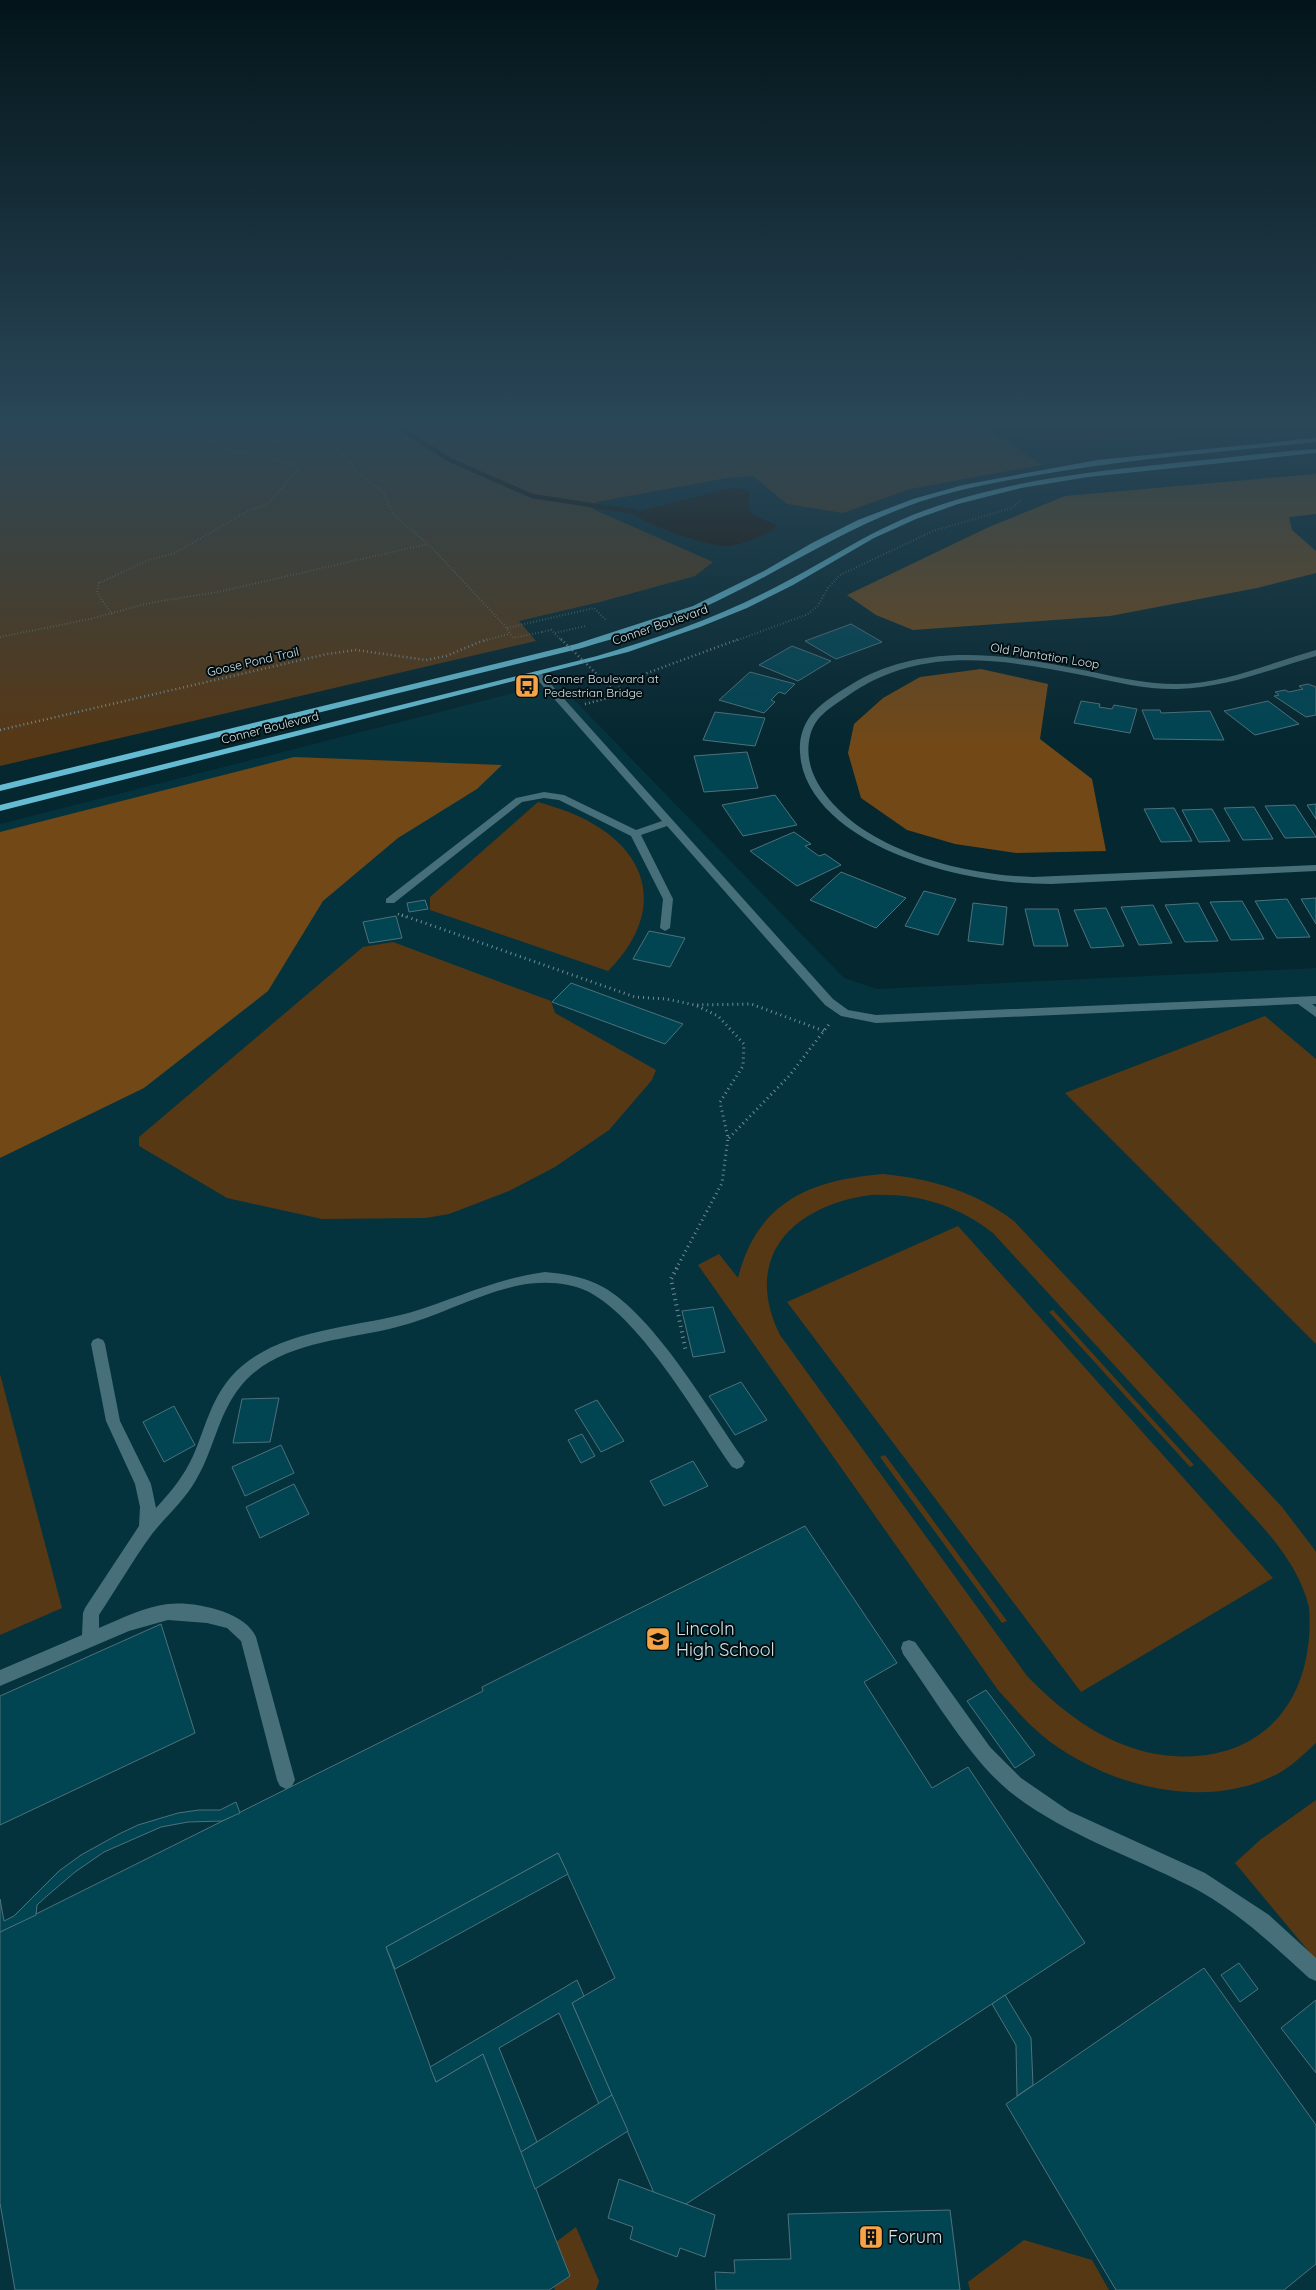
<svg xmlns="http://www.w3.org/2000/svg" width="1316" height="2290" font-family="Quicksand,sans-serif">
	<rect width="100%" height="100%" fill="#05272f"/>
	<!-- built -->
	<path fill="#04333d" d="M557,682L844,978L877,989L1316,968V2290H0V824Z"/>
	<!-- green -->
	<g fill="#573815" fill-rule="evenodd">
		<path d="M0,424H980L1042,465L910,489L843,513L787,504L753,476L727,478L596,502L593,509L713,562L695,576L600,602L519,621L536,641L0,766Z"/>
		<path d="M538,802C551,806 565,810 578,816C652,850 666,913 608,971L430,910V897Z"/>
		<path d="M393,942L551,1001L555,1013L656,1070L652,1080L609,1130L555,1167L509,1191L449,1214L426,1218L322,1219L227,1198L139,1146V1137L363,947Z"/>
		<path d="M1265,1016L1316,1059V1344L1065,1093Z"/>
		<path d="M883,1174C932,1179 974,1191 1014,1221L1282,1507L1314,1549L1316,1552V1743C1305,1753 1294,1764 1281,1772C1209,1812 1113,1788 1049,1741C1030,1726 1014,1708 998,1690L698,1265L719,1254L738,1278C757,1202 810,1180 883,1174ZM871,1195C917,1193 957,1205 993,1233L1261,1525C1282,1549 1301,1575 1309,1607C1316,1705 1257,1767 1163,1755C1109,1748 1064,1714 1027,1676L780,1335C741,1256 794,1205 871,1195Z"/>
		<path d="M958,1226L1273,1578L1081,1692L787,1302Z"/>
		<path d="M1053,1310L1194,1465L1190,1467L1049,1312Z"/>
		<path d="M0,1374L62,1608L0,1635Z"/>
		<path d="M885,1455L1007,1621L1002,1623L880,1457Z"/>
		<path d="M1316,1800V1960L1235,1863L1260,1840Z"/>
		<path d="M576,2227L599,2281L596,2290H555L554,2287L570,2276L556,2242Z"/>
		<path d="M1024,2240L1092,2260L1109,2290H970L968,2282Z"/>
	</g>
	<!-- forest -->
	<g fill="#724817">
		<path d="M1316,474V514L1289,517L1292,530L1316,551V573L1257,588L1110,616L913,630L876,615L847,595L989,527L1065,496Z"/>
		<path d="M981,669L1048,684L1040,739L1092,779L1106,851L1016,853L955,844L907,830L861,798L848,753L854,724L883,698L920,677Z"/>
		<path d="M294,757L502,765L477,789L398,838L323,901L268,991L144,1088L0,1158V832Z"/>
	</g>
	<!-- water -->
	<g fill="#1e0e00">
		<path d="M1013,424H1221L1226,426L1060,446L1041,443Z"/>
		<path d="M732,488L744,489L750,492L748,507L752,514L776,525L774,530C762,536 735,548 722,546C703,544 647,526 634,514L636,512Z"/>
	</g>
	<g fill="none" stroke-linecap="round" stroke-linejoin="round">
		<!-- stream -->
		<path stroke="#1e0e00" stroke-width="4.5" d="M393,424L450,460L532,496L636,512"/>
	</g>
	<!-- building -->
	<g fill="#014452" stroke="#50717b">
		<path d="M851,624L882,642L836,659L805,641Z"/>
		<path d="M792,646L831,661L798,681L759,665Z"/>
		<path d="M750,672L795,684L785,694L779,692L771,700L775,702L764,713L719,700Z"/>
		<path d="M1308,684L1316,687V715L1306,717L1274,696L1279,695L1275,692L1285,690L1289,692L1303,689L1299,686Z"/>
		<path d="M1081,701L1100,704L1099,707L1112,709L1114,705L1137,709L1130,733L1074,723Z"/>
		<path d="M1268,701L1299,724L1255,735L1224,711Z"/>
		<path d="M1142,710H1160L1161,713L1210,711L1224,740L1154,739Z"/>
		<path d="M715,712L765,718L755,746L703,740Z"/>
		<path d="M747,752L758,788L704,792L694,756Z"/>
		<path d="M775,795L797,825L743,836L722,805Z"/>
		<path d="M1316,804V819L1307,805Z"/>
		<path d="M1295,805L1316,837L1285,838L1265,806Z"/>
		<path d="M1254,807L1273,839L1243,840L1224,808Z"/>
		<path d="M1174,808L1192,841L1161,842L1144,809Z"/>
		<path d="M1212,809L1230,841L1199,842L1182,810Z"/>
		<path d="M794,832L811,844L805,846L819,856L825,854L841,865L797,886L750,851Z"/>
		<path d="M841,872L906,898L876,928L810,900Z"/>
		<path d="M924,891L956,899L938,935L905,926Z"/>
		<path d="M1316,898V924L1301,899Z"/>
		<path d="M1287,899L1310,937L1277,938L1255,901Z"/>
		<path d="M425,900L428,909L409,912L407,903Z"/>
		<path d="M1242,901L1264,939L1231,940L1210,902Z"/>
		<path d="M973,903L1007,907L1003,945L968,941Z"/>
		<path d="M1198,903L1218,941L1185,942L1165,905Z"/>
		<path d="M1153,905L1172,943L1139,945L1121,907Z"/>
		<path d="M1106,908L1124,946L1091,948L1074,910Z"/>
		<path d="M1025,909H1058L1068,946H1034Z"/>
		<path d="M396,916L402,938L369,943L363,922Z"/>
		<path d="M649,931L685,938L670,967L633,959Z"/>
		<path d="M571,983L683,1024L665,1044L552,1002Z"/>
		<path d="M713,1307L725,1352L693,1357L682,1311Z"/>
		<path d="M741,1382L767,1420L735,1435L709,1396Z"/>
		<path d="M279,1398L270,1442L233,1443L242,1399Z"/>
		<path d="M597,1400L624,1441L601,1452L575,1410Z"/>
		<path d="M174,1406L195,1445L164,1462L143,1422Z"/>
		<path d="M582,1434L595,1456L581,1463L568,1440Z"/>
		<path d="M281,1445L294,1473L245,1496L232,1467Z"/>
		<path d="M693,1461L708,1486L664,1506L650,1481Z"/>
		<path d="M294,1484L309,1514L260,1538L246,1507Z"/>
		<path d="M805,1526L897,1663L864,1682L932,1788L968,1767L1085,1943L686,2204L654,2193L572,2003L615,1978L558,1853L386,1947L436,2082L483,2054L570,2276L549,2290H15L0,2203V1932L483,1691L482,1687Z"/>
		<path d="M161,1624L195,1733L0,1825V1696Z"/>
		<path d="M986,1690L1035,1755L1015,1768L967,1701Z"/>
		<path d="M236,1802L240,1813L222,1821L188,1822L161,1827L104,1852L75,1872L48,1895L37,1905L36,1915L0,1932V1899L4,1921L14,1916L59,1871L81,1855L119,1834L138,1825L178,1813L199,1810H220Z"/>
		<path d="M558,1853L568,1874L395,1969L386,1947Z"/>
		<path d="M1239,1963L1258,1989L1240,2002L1221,1975Z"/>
		<path d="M1204,1968L1316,2125V2264L1284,2290H1116L1006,2104Z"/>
		<path d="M577,1980L584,1996L572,2003L612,2095L599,2104L559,2013L499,2048L537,2142L521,2152L483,2054L436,2082L430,2067Z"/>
		<path d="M1005,1995L1031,2038L1033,2085L1017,2096L1016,2045L992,2004Z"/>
		<path d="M1316,2000V2073L1281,2028Z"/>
		<path d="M612,2095L628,2131L535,2189L521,2152Z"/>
		<path d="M619,2179L715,2215L705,2257L680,2248L677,2257L630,2239L633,2227L608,2218Z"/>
		<path d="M950,2210L960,2290H716L715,2272L735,2273L734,2260L791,2259L788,2214Z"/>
	</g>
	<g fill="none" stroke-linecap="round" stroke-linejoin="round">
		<!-- path-far3 -->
		<g stroke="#738c93" stroke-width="2" stroke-dasharray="0.5 2.5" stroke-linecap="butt">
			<path d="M242,452L317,428L329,434L340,454L352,464L357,472L384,493L393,514L433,549L505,626L513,638L542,632"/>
			<path d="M112,614L97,593L99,583L149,560L175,553L248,511L268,504L298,469L286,462L240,453L167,424"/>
			<path d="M507,628L594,608L607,621"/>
			<path d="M555,633L586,626"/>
			<path d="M0,637L90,619L149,603L218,592L427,544"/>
			<path d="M484,641L509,634"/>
			<path d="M735,641L806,615L817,607L828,588L840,575L933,531L1012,508L1020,501"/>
		</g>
		<!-- path-far2 -->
		<g stroke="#738c93" stroke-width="2.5" stroke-dasharray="1 3" stroke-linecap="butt">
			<path d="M585,704L613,697L623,682L739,639"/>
			<path d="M0,730L327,654L356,650L426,660L446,656L487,639"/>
			<path d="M398,914L406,917"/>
		</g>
		<!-- path-far1 -->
		<g stroke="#738c93" stroke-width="3" stroke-dasharray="1 4" stroke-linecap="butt">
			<path d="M402,915L635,997L666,999L695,1005L751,1004L824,1031"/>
			<path d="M729,1138L789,1076L830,1023"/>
			<path d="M676,1269L722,1183L728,1138L720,1102L743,1066L744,1044L718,1016L695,1005"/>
		</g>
		<!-- path -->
		<path stroke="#738c93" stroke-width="4" stroke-dasharray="1 4.5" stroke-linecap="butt" d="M677,1268L671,1279L686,1352"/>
		<!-- minor -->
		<g fill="#476f79" fill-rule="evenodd">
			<path d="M1316,650V656C1272,669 1225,688 1178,689C1149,690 1120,683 1092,677C1007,660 921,643 846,697C830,708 815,716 810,736C805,757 812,777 825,794C868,852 965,875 1033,877L1316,865V871L1051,884C1000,884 949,875 901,856C857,839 802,803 800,752C799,738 803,726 811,715C823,701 842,690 857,681C930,640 1016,656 1093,672C1121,678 1147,684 1176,684C1224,684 1270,663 1316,650Z"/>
			<path d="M537,671L540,672L833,999L848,1010L876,1015L1316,996V1004H1312L1316,1007V1017L1298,1004L876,1023L841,1016L825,1005L667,826L641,835L673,899L670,928L665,931L660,928L663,899L631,836L559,800L544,798L522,802L394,903H386V899L516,798L544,792L564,795L636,830L662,821L534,676V672Z"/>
			<path d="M545,1272C564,1274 580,1276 597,1284C650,1308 708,1409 742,1457L745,1462L742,1467L737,1469L732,1467C696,1416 643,1321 589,1292C567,1281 540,1281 516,1286C475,1295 437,1317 397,1327C347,1340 284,1341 246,1380C218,1410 216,1446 196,1480C184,1501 166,1516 152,1534C133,1560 117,1588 99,1615V1628C120,1619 144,1607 168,1604C193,1601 245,1611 256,1637L295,1780L292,1786L286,1789L280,1786L277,1780L241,1641L227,1628L207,1623L168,1620L129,1631L0,1686V1670L82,1635L83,1613L85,1608L139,1526L140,1507L135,1484L106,1421L91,1344L93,1340L98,1338L103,1340L105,1344L120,1421L151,1484L156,1508C170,1493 184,1476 193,1456C205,1429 210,1402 230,1378C273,1328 352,1329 412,1312C457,1298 498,1278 545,1272Z"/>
			<path d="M909,1640L915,1642L990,1747L1021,1778L1069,1811L1205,1873L1269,1915L1316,1958V1981L1309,1978C1272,1944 1235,1909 1190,1886C1129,1855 1063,1834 1009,1791C970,1759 933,1696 903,1654L901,1648L903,1642Z"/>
		</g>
		<!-- major -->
		<g fill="#65bcd2" fill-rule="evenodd">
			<path d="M1316,438V442C1221,452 1126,459 1032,476C993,483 956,490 919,502C841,529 774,576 700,609C662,626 621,636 582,648L0,791V785L576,644L693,606L764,571L812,543L858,520L913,499L963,485L1097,460Z"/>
			<path d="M1316,449V453L1088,477L1021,488L958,504L916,519L874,538L793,585L747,608L700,627L628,652L0,811V805L597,656C654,639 711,620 764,593C818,567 866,532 923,511C1007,480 1095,471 1184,462C1228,458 1272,452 1316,449Z"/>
		</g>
		<!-- path-bridge-far1 -->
		<path stroke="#738c93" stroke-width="2" stroke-dasharray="0.5 2.5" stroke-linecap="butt" d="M542,632L551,630L562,641"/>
		<!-- path-bridge -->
		<path stroke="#738c93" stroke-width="2.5" stroke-dasharray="1 3" stroke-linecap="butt" d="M561,639L615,692"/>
	</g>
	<!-- sky -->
	<linearGradient id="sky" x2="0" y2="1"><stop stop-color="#03151a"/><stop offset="0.57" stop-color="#2a4758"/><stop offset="1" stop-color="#2a4758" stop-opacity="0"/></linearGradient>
	<rect width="1316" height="744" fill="url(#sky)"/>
	<!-- icons -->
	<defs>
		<symbol id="bus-square" viewBox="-11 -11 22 22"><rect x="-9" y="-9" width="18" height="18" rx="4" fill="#f5a345" stroke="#030e11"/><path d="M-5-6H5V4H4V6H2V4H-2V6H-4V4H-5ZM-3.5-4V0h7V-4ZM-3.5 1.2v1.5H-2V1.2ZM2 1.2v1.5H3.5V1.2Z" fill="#111"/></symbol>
		<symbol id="school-square" viewBox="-11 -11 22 22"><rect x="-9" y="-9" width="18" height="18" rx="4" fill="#f5a345" stroke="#030e11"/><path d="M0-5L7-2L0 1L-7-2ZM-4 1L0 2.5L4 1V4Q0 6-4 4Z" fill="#111"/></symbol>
		<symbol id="building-square" viewBox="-11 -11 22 22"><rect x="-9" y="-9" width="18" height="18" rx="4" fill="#f5a345" stroke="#030e11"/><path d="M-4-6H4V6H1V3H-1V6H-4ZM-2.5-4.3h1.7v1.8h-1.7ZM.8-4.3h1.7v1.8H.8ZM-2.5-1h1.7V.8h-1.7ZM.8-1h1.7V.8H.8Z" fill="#111"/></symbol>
	</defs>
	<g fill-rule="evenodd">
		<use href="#bus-square" x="513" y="672" width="28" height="28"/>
		<use href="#school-square" x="644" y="1625" width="28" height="28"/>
		<use href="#building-square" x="857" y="2223" width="28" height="28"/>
	</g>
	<g text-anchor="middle" stroke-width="4" stroke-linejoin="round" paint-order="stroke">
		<!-- far-street labels -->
		<g font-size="12" fill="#d2e4ea" stroke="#030e11">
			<text transform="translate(660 625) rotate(-19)" y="4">Conner Boulevard</text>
			<text transform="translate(1045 656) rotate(9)" y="4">Old Plantation Loop</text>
			<text transform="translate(253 662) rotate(-13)" y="4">Goose Pond Trail</text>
			<text transform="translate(270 728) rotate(-14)" y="4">Conner Boulevard</text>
		</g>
		<!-- far-poi labels -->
		<g font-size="12" fill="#d2e4ea" stroke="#030e11" text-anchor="start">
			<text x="544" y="683">Conner Boulevard at<tspan x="544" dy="14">Pedestrian Bridge</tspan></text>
		</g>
		<!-- near-poi labels -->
		<g font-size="18" fill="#d2e4ea" stroke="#030e11" text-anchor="start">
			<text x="676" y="1635">Lincoln<tspan x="676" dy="21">High School</tspan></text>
			<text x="888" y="2243">Forum</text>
		</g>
	</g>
</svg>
